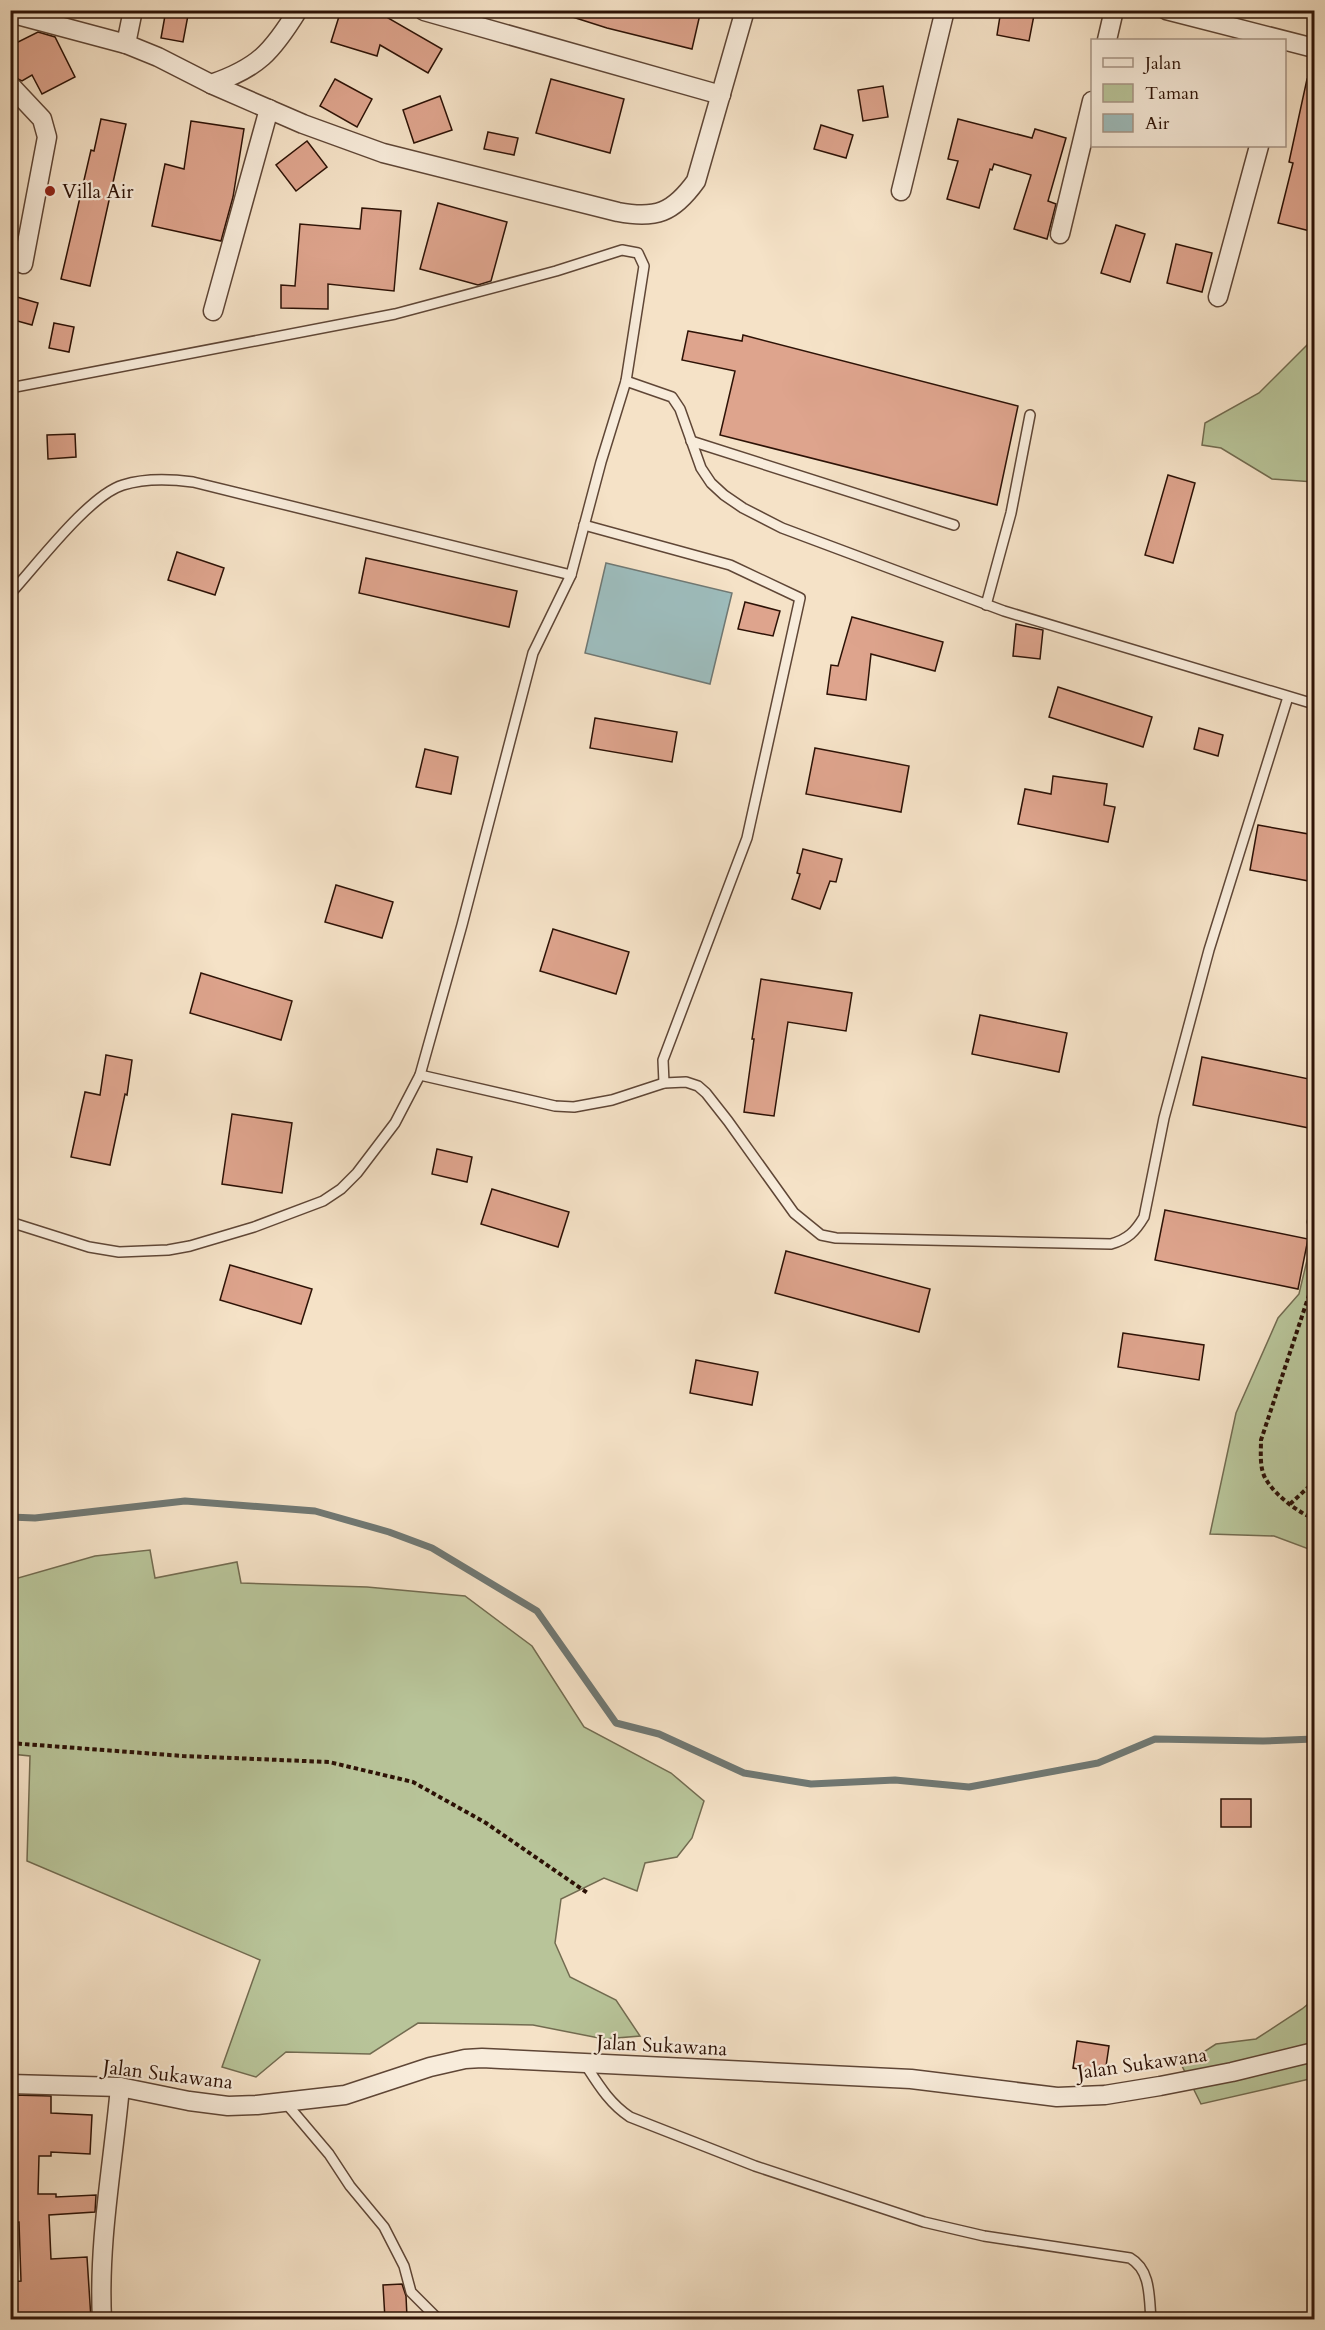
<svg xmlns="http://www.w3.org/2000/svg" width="1325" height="2330" font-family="Cardo,serif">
	<rect width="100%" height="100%" fill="#f5e2c7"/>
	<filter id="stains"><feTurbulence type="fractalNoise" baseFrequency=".00333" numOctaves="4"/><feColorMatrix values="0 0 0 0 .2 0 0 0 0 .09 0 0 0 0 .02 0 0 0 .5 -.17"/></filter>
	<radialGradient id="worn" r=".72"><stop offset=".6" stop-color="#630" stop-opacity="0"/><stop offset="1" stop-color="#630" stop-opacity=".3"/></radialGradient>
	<!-- green -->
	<g fill="#b8c499" stroke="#726b50" stroke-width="1.5">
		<path d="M1314,338V482L1272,479L1221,448L1202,445L1205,423L1259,393Z"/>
		<path d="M1314,1196V1551L1274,1536L1210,1534L1236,1413L1278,1318L1299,1294L1312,1239L1307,1222Z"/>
		<path d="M150,1550L155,1578L237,1562L241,1583L367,1587L465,1596L532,1646L584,1727L671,1773L704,1801L692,1838L677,1857L645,1863L637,1891L604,1878L561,1899L555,1943L570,1977L616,2000L640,2036L604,2039L533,2025L418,2023L370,2054L286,2052L256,2077L222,2067L260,1960L27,1861L30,1756L11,1754V1580L95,1556Z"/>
		<path d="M1314,1999V2078L1201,2104L1182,2066L1216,2044L1256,2039L1302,2009Z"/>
	</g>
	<!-- water -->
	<path fill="#9dbcbc" stroke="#707873" stroke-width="1.5" d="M606,563L732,593L710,684L585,653Z"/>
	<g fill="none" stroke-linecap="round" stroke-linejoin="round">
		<!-- stream -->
		<path stroke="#707873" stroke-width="7" d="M10,1517L35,1518L185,1501L315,1511L389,1532L432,1548L537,1611L616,1723L659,1734L744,1773L811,1784L895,1780L969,1787L1098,1763L1155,1739L1263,1741L1314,1739"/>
	</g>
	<!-- building -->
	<g fill="#dea48d" stroke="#2d1206" stroke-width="1.5">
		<path d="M166,10H189L183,42L161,38Z"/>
		<path d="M341,10H391L388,18L442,49L428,73L380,45L377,56L331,42Z"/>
		<path d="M564,10H701L692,49L607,28L563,14Z"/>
		<path d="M1001,10H1035L1029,41L997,35Z"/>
		<path d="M38,32L55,37L75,77L42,94L32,75L22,81L10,75V46Z"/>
		<path d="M335,79L372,99L357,127L320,106Z"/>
		<path d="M551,79L624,99L610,153L536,133Z"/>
		<path d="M1307,79L1314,80V232L1278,223L1293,163L1289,162Z"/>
		<path d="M883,86L888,117L863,121L858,90Z"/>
		<path d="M440,96L452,130L414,143L403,110Z"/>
		<path d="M101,119L126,124L90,286L61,279L91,150L94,151Z"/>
		<path d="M958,119L1032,138L1035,129L1066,138L1048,201L1056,204L1047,239L1014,229L1031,175L994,164L992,170L990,169L979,208L947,199L958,161L948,159Z"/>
		<path d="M191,121L244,129L233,197L221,241L152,226L165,164L184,169Z"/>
		<path d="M821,125L853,135L846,158L814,149Z"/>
		<path d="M488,132L518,138L514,155L484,149Z"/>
		<path d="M307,141L327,167L296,191L276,165Z"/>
		<path d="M438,203L507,222L491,281L478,285L420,269Z"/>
		<path d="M362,208L401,211L394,291L328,284V309L281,308V285L295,286L300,224L360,229Z"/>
		<path d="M1116,225L1145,234L1130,282L1101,273Z"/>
		<path d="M1176,244L1212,253L1202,292L1167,283Z"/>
		<path d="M10,295L38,303L32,325L10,319Z"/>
		<path d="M54,323L74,327L69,352L49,348Z"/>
		<path d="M688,331L742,341L743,335L1018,406L997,505L720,435L735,371L682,360Z"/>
		<path d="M75,434L76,457L48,459L47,435Z"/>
		<path d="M1168,475L1195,483L1173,563L1145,555Z"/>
		<path d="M177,552L224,568L215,595L168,580Z"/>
		<path d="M366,558L517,591L509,627L359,593Z"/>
		<path d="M745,602L780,611L773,636L738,629Z"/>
		<path d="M852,617L943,642L935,671L871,654L866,700L827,694L831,665L838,666Z"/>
		<path d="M1016,624L1043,630L1040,659L1013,656Z"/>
		<path d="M1058,687L1152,717L1143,747L1049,717Z"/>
		<path d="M595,718L677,732L672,762L590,748Z"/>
		<path d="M1199,728L1223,735L1218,756L1194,749Z"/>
		<path d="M815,748L909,766L901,812L806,794Z"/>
		<path d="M425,749L458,757L451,794L416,787Z"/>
		<path d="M1053,776L1107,784L1104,805L1115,807L1108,842L1018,824L1025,789L1051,794Z"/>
		<path d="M1258,825L1314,835V882L1250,870Z"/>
		<path d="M803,849L842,859L836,882L830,881L820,909L792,899L800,874L797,873Z"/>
		<path d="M336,885L393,902L382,938L325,922Z"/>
		<path d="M553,929L629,952L616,994L540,971Z"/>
		<path d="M201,973L292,1001L281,1040L190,1013Z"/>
		<path d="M761,979L852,993L846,1031L788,1022L774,1116L744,1112L754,1039H752Z"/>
		<path d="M980,1015L1067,1033L1059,1072L972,1054Z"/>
		<path d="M106,1055L132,1060L127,1095L125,1094L110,1165L71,1157L85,1092L100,1095Z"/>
		<path d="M1202,1057L1314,1080V1129L1193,1105Z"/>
		<path d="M232,1114L292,1123L282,1193L222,1184Z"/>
		<path d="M437,1149L472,1157L467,1182L432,1174Z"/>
		<path d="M492,1189L569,1212L558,1247L481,1224Z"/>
		<path d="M1165,1210L1308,1239L1298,1289L1155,1260Z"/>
		<path d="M786,1251L930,1289L919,1332L775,1293Z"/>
		<path d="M230,1265L312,1289L301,1324L220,1300Z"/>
		<path d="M1123,1333L1204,1345L1199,1380L1118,1367Z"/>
		<path d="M696,1360L758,1372L752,1405L690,1393Z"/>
		<rect x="1221" y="1799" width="30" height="28"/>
		<path d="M1077,2041L1109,2046L1105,2073L1073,2068Z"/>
		<path d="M12,2095L51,2096V2113L92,2115L90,2154L51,2152V2156H39L38,2194H56V2197L96,2195L95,2212L49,2215L51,2259L87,2257L91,2319H10V2282L21,2281L19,2222L11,2223L15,2156H12Z"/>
		<path d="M402,2284L406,2296L407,2317L385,2319L383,2285Z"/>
	</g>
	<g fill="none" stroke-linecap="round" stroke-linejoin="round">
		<defs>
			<g id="service">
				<path d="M626,381L672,397L680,409L701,468L711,483L724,495L743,508L782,528L1004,611L1314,704"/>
				<path d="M10,388L395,314L556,271L622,250L638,253L644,266L626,381L601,462L571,575L533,653L462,925L420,1075L395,1123L357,1173L341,1189L323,1201L254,1227L190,1246L168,1250L119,1252L89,1247L10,1222"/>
				<path d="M691,441L954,525"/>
				<path d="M584,525L730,565L800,598L747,838L663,1060L664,1083"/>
				<path d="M10,594C36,566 89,495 123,485C145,478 171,479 193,482L571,575"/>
				<path d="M986,605L1011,513L1030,415"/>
				<path d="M420,1075L555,1106L574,1107L612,1100L664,1083L686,1082L698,1086L706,1093L728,1121L794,1213L821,1235L836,1238L1111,1244C1128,1239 1135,1232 1144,1217L1164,1118L1209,950L1288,697"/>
				<path d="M585,2064C598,2084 609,2103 630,2117L755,2166L924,2222L984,2236L1130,2258C1151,2270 1149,2297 1151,2320"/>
				<path d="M285,2102L329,2154L350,2186L384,2227L404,2266L411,2292L439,2320"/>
			</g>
			<g id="minor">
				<path d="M1166,10L1314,48"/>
				<path d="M424,11L721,95"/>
				<path d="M10,13L126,44L158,57L211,84C258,68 272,52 298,10"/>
				<path d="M1107,40L1114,10"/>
				<path d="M126,44L133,10"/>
				<path d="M211,84L303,124L383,153L618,212C656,219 673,213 696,181L745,10"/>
				<path d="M11,86L42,119L47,137L23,264"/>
				<path d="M901,191L945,10"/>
				<path d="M1060,234L1092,101"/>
				<path d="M1218,297L1259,146"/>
				<path d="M213,311L269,109"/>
				<path d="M10,2084L120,2087L189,2101L228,2106L257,2105L345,2095L430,2067L465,2059L482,2058L911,2079L1057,2097L1105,2095L1160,2086L1232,2072L1314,2052"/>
				<path d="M102,2320C98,2241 113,2165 120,2087"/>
			</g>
		</defs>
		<!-- service casing -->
		<use href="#service" stroke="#5f4636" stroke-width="12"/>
		<!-- minor casing -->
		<use href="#minor" stroke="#5f4636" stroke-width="21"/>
		<!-- path -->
		<g stroke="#2d1206" stroke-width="4" stroke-dasharray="4.5 3" stroke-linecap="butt">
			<path d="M1314,1280L1261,1440C1261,1453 1259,1470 1267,1481C1276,1496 1298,1512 1314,1519"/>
			<path d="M1290,1504L1314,1482"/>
			<path d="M10,1743L183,1756L329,1762L413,1782L486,1823L589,1894"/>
		</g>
		<!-- service -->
		<use href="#service" stroke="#f8ecdb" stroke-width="9"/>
		<!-- minor -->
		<use href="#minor" stroke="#f8ecdb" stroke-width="18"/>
	</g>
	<!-- markers -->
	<circle fill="#8f2418" stroke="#f8ecdb" stroke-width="2" cx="50" cy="191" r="6"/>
	<g text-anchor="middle" stroke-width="4.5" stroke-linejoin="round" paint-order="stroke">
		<!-- poi labels -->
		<g font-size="20" fill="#2d1206" stroke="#f8ecdb" text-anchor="start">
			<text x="62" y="198">Villa Air</text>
		</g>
		<!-- street labels -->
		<g font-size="20" fill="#2d1206" stroke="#f8ecdb">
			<text transform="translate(662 2045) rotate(3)" y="7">Jalan Sukawana</text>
			<text transform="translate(1142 2063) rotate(-8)" y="7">Jalan Sukawana</text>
			<text transform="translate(168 2074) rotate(7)" y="7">Jalan Sukawana</text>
		</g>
	</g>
	<!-- margin -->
	<rect width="1325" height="2330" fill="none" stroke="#f5e2c7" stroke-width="36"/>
	<rect x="12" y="12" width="1301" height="2306" fill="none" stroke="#2d1206" stroke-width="3"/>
	<rect x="18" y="18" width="1289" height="2294" fill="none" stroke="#2d1206" stroke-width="1.5"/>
	<!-- legend -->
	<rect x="1091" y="39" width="195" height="108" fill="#f8ecdb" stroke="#a79586" stroke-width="1.5"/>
	<rect x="1103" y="58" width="30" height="9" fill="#f8ecdb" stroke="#a79586" stroke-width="1.5"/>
	<text x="1145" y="69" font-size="18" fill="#2d1206">Jalan</text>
	<rect x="1103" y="84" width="30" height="18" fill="#b8c499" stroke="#a79586" stroke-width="1.5"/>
	<text x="1145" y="99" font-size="18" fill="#2d1206">Taman</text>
	<rect x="1103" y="114" width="30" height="18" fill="#9dbcbc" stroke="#a79586" stroke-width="1.5"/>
	<text x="1145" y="129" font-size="18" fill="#2d1206">Air</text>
	<rect width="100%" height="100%" filter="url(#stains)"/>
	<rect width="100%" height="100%" fill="url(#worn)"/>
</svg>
